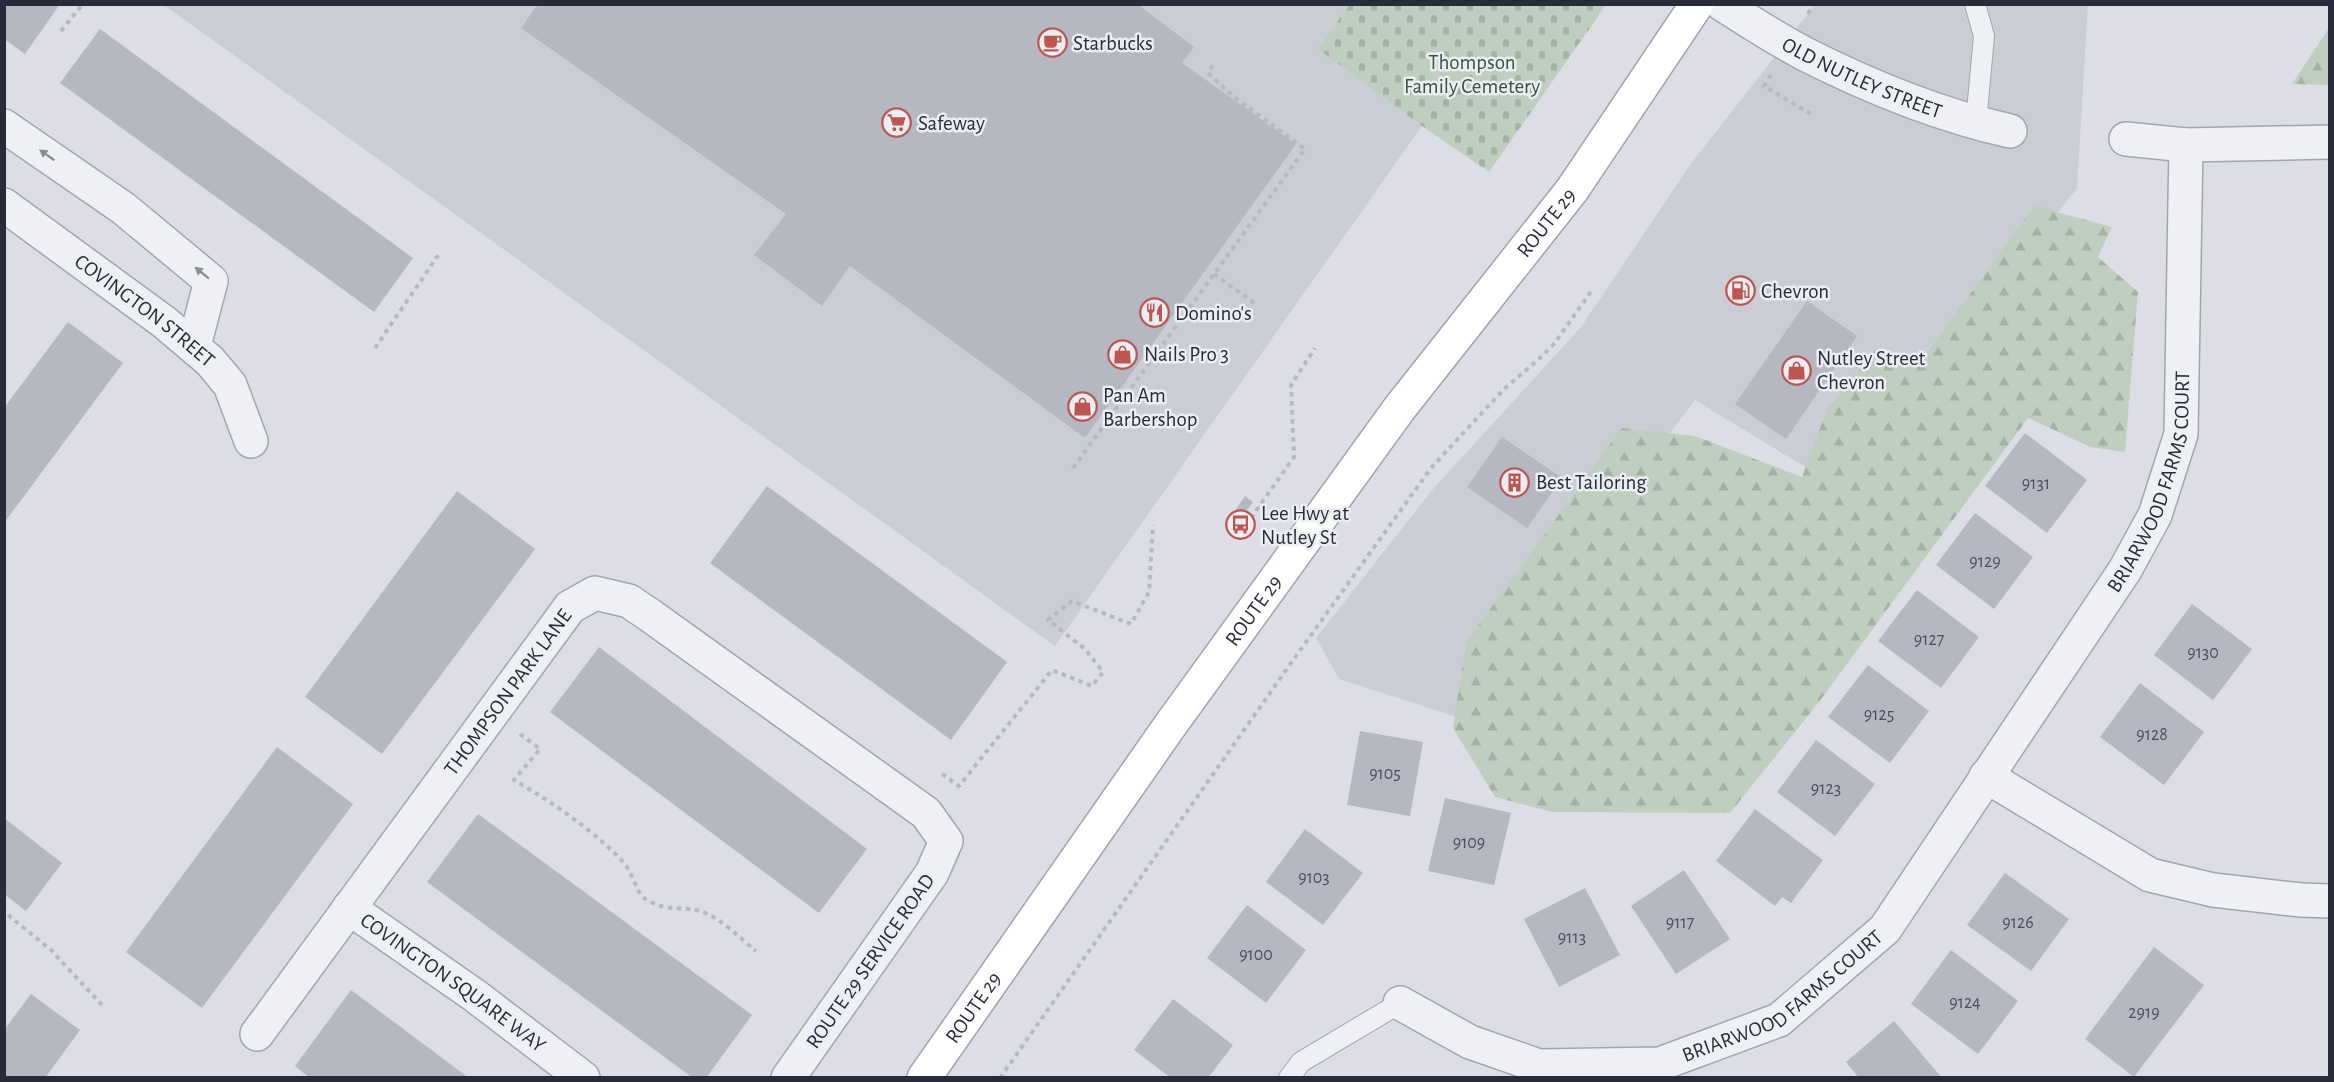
<svg xmlns="http://www.w3.org/2000/svg" width="2334" height="1082" font-family="'Alegreya Sans',sans-serif">
	<defs>
		<pattern id="forest-firs" width="22" height="20" patternUnits="userSpaceOnUse" patternTransform="scale(1.5)"><rect width="22" height="20" fill="#c0cebf"/><path d="M5 1l3.5 6h-7zM16 11l3.5 6h-7z" fill="#a5b1a5"/></pattern>
		<pattern id="cemetery-stones" width="16" height="16" patternUnits="userSpaceOnUse" patternTransform="scale(1.5)"><rect width="16" height="16" fill="#c0cebf"/><path d="M2 7V4a2 2 0 0 1 4 0v3zM10 15v-3a2 2 0 0 1 4 0v3z" fill="#a5b1a5"/></pattern>
	</defs>
	<rect width="100%" height="100%" fill="#dddee5"/>
	<!-- built -->
	<g fill="#cbcdd5">
		<path d="M164,5H1349L1319,49L1422,126L1055,646Z"/>
		<path d="M1815,5H2088L2077,188L1843,490L1695,400L1457,717L1339,679L1316,638L1433,489L1581,327L1690,165Z"/>
	</g>
	<!-- forest -->
	<g fill="url(#forest-firs)">
		<path d="M2329,28V85L2292,84Z"/>
		<path d="M2034,206L2112,227L2098,257L2138,292L2125,452L2090,447L2028,418L1819,702L1730,813L1552,812L1495,797L1453,728L1466,642L1622,428L1695,436L1802,477L1827,409L1876,349L1917,367Z"/>
	</g>
	<!-- cemetery -->
	<path fill="url(#cemetery-stones)" d="M1349,5V4L1606,5L1489,172L1422,126L1318,49Z"/>
	<!-- building -->
	<g fill="#b5b7c1">
		<path d="M4,4H60L25,54L4,39Z"/>
		<path d="M538,4H1137L1194,47L1182,63L1296,144L1085,438L850,266L822,306L754,255L786,214L521,28Z"/>
		<path d="M100,29L413,258L374,312L60,83Z"/>
		<path d="M1807,301L1857,336L1786,439L1735,404Z"/>
		<path d="M68,322L123,363L4,523V408Z"/>
		<path d="M2025,433L2087,480L2047,533L1985,486Z"/>
		<path d="M1502,437L1562,478L1527,528L1467,487Z"/>
		<path d="M767,486L1007,662L951,740L710,563Z"/>
		<path d="M457,491L535,549L382,754L305,697Z"/>
		<path d="M1245,496L1253,502L1240,520L1232,515Z"/>
		<path d="M1975,513L2033,557L1994,609L1936,565Z"/>
		<path d="M1917,590L1979,637L1941,688L1878,641Z"/>
		<path d="M2192,604L2252,649L2213,700L2154,655Z"/>
		<path d="M599,647L867,849L819,913L550,712Z"/>
		<path d="M1868,665L1929,711L1890,763L1828,717Z"/>
		<path d="M2140,683L2204,732L2164,785L2100,737Z"/>
		<path d="M1360,731L1423,742L1410,816L1347,805Z"/>
		<path d="M1816,740L1875,784L1835,836L1777,792Z"/>
		<path d="M277,747L353,804L202,1008L126,952Z"/>
		<path d="M1445,798L1511,813L1494,885L1428,871Z"/>
		<path d="M1755,809L1823,860L1791,903L1782,897L1775,906L1716,861Z"/>
		<path d="M478,814L752,1015L706,1078H693L427,882Z"/>
		<path d="M4,818L62,863L26,911L4,894Z"/>
		<path d="M1305,829L1363,873L1323,925L1266,882Z"/>
		<path d="M1684,870L1730,939L1676,974L1631,906Z"/>
		<path d="M2005,873L2069,919L2031,971L1967,925Z"/>
		<path d="M1585,888L1620,955L1559,987L1524,919Z"/>
		<path d="M1247,905L1306,950L1266,1003L1207,958Z"/>
		<path d="M2154,947L2204,985L2134,1077L2085,1039Z"/>
		<path d="M1951,950L2018,1001L1978,1054L1911,1004Z"/>
		<path d="M351,990L469,1078H310L295,1066Z"/>
		<path d="M31,994L80,1030L45,1078H4V1030Z"/>
		<path d="M1173,999L1233,1045L1208,1078H1171L1134,1050Z"/>
		<path d="M1894,1021L1942,1078H1859L1846,1062Z"/>
	</g>
	<g fill="none" stroke-linecap="round" stroke-linejoin="round">
		<defs>
			<g id="service">
				<path d="M1975,4L1984,36L1976,122"/>
				<path d="M1289,1078L1301,1062L1400,1003"/>
			</g>
			<g id="minor">
				<path id="s1" d="M1722,4C1749,21 1776,39 1805,54C1870,87 1939,115 2010,131"/>
				<path d="M4,126L123,208L211,281L194,346"/>
				<path d="M2126,139L2186,145L2330,142"/>
				<path id="s2" d="M4,205L164,322L210,361L230,385L251,441"/>
				<path d="M1986,776L2150,875L2213,890L2301,900L2330,901"/>
				<path id="s3" d="M349,908L474,995L583,1078"/>
				<path id="s4" d="M1400,1003L1470,1042L1539,1066L1660,1064L1779,1020L1885,929L2125,570L2155,515L2181,434L2186,145"/>
				<path id="s5" d="M257,1034L570,607L595,593L629,601L651,616L926,813L946,841L932,873L788,1078"/>
			</g>
			<g id="primary">
				<path id="s6" d="M924,1078L1169,727L1399,409L1572,190L1697,4"/>
			</g>
		</defs>
		<!-- service casing -->
		<use href="#service" stroke="#a3a5ae" stroke-width="22"/>
		<!-- minor casing -->
		<use href="#minor" stroke="#a3a5ae" stroke-width="36"/>
		<!-- primary casing -->
		<use href="#primary" stroke="#9ea1af" stroke-width="36"/>
		<!-- path -->
		<g stroke="#b7b9c0" stroke-width="4" stroke-dasharray="4.5 4.5" stroke-linecap="butt">
			<path d="M1808,14L1813,4"/>
			<path d="M61,31L83,4"/>
			<path d="M1771,75L1764,86L1811,114"/>
			<path d="M1214,274L1257,305"/>
			<path d="M375,348L439,254"/>
			<path d="M1073,468L1305,149L1234,97L1208,73L1213,65"/>
			<path d="M1251,518L1294,457L1291,385L1315,348"/>
			<path d="M520,734L540,749L514,780C550,801 595,831 623,862C633,872 636,894 647,900C667,912 682,906 700,911C720,917 741,939 756,951"/>
			<path d="M942,774L959,786L1052,670L1092,686L1103,672L1085,649L1048,620L1072,601L1131,624L1149,592L1153,525"/>
			<path d="M8,915L51,950L103,1006"/>
			<path d="M1000,1078L1291,663L1431,468L1504,389L1538,360L1554,344L1592,290"/>
		</g>
		<!-- service -->
		<use href="#service" stroke="#eff0f4" stroke-width="20"/>
		<!-- minor -->
		<use href="#minor" stroke="#eff0f4" stroke-width="33"/>
		<!-- primary -->
		<use href="#primary" stroke="#fff" stroke-width="33"/>
	</g>
	<!-- one-way arrows -->
	<defs><path id="oneway-solid" d="M-6-.8H1V-3.2L6.5 0L1 3.2V.8H-6Z" transform="scale(1.5)"/></defs>
	<g fill="#8c8e96">
		<use href="#oneway-solid" transform="translate(47 155) rotate(-145)"/>
		<use href="#oneway-solid" transform="translate(202 273) rotate(-141)"/>
	</g>
	<!-- icons -->
	<defs>
		<symbol id="cafe-ring" viewBox="-11 -11 22 22"><circle r="9.5" fill="#ecedf3" stroke="#bc5650" stroke-width="1.5"/><path d="M-5.5-4.5H6V0H3Q3 3.5 0 3.5H-2.5Q-5.5 3.5-5.5 0ZM3-3.2v2h1.7v-2ZM-6 4.5H4V6H-6Z" fill="#bc5650"/></symbol>
		<symbol id="supermarket-ring" viewBox="-11 -11 22 22"><circle r="9.5" fill="#ecedf3" stroke="#bc5650" stroke-width="1.5"/><path d="M-6-5.5h2.5l.6 2H6L4.5 2H-2.5L-4.4-4H-6ZM-1.5 3.2a1.3 1.3 0 1 0 .1 0ZM3 3.2a1.3 1.3 0 1 0 .1 0Z" fill="#bc5650"/></symbol>
		<symbol id="fuel-ring" viewBox="-11 -11 22 22"><circle r="9.5" fill="#ecedf3" stroke="#bc5650" stroke-width="1.5"/><path d="M-5.5-6h7V0h2V4h1.3V-2.5L3-4.5l.8-.8L6-3V5H2.5V1h-1V6h-7ZM-4.2-4.7v3.2H.2V-4.7Z" fill="#bc5650"/></symbol>
		<symbol id="restaurant-ring" viewBox="-11 -11 22 22"><circle r="9.5" fill="#ecedf3" stroke="#bc5650" stroke-width="1.5"/><path d="M-5-6h1v4h1v-4h1v4h1v-4h1v5L-1.5 .5V6h-2V.5L-5-1ZM5-6V6H3V1.5H1.5Q1.5-4 5-6Z" fill="#bc5650"/></symbol>
		<symbol id="shop-ring" viewBox="-11 -11 22 22"><circle r="9.5" fill="#ecedf3" stroke="#bc5650" stroke-width="1.5"/><path d="M-5-2.5h2.3a2.7 3.5 0 0 1 5.4 0H5L5.5 6h-11ZM-1.5-2.5h3a1.5 2.3 0 0 0-3 0Z" fill="#bc5650"/></symbol>
		<symbol id="building-ring" viewBox="-11 -11 22 22"><circle r="9.5" fill="#ecedf3" stroke="#bc5650" stroke-width="1.5"/><path d="M-4-6H4V6H1V3H-1V6H-4ZM-2.5-4.3h1.7v1.8h-1.7ZM.8-4.3h1.7v1.8H.8ZM-2.5-1h1.7V.8h-1.7ZM.8-1h1.7V.8H.8Z" fill="#bc5650"/></symbol>
		<symbol id="bus-ring" viewBox="-11 -11 22 22"><circle r="9.5" fill="#ecedf3" stroke="#bc5650" stroke-width="1.5"/><path d="M-5-6H5V4H4V6H2V4H-2V6H-4V4H-5ZM-3.5-4V0h7V-4ZM-3.5 1.2v1.5H-2V1.2ZM2 1.2v1.5H3.5V1.2Z" fill="#bc5650"/></symbol>
	</defs>
	<g fill-rule="evenodd">
		<use href="#cafe-ring" x="1036" y="26" width="33" height="33"/>
		<use href="#supermarket-ring" x="880" y="106" width="33" height="33"/>
		<use href="#fuel-ring" x="1724" y="274" width="33" height="33"/>
		<use href="#restaurant-ring" x="1138" y="296" width="33" height="33"/>
		<use href="#shop-ring" x="1106" y="338" width="33" height="33"/>
		<use href="#shop-ring" x="1780" y="354" width="33" height="33"/>
		<use href="#shop-ring" x="1066" y="390" width="33" height="33"/>
		<use href="#building-ring" x="1498" y="466" width="33" height="33"/>
		<use href="#bus-ring" x="1224" y="508" width="33" height="33"/>
	</g>
	<g text-anchor="middle" stroke-width="5" stroke-linejoin="round" paint-order="stroke">
		<!-- number labels -->
		<g font-size="18" fill="#4b4e5b">
			<text x="2036" y="489">9131</text>
			<text x="1985" y="567">9129</text>
			<text x="1929" y="645">9127</text>
			<text x="2203" y="658">9130</text>
			<text x="1879" y="720">9125</text>
			<text x="2152" y="740">9128</text>
			<text x="1385" y="779">9105</text>
			<text x="1826" y="794">9123</text>
			<text x="1469" y="848">9109</text>
			<text x="1314" y="883">9103</text>
			<text x="1680" y="928">9117</text>
			<text x="2018" y="928">9126</text>
			<text x="1572" y="943">9113</text>
			<text x="1256" y="960">9100</text>
			<text x="1965" y="1008">9124</text>
			<text x="2144" y="1018">2919</text>
		</g>
		<!-- poi labels -->
		<g font-size="21" fill="#282b39" stroke="#ecedf3" text-anchor="start">
			<text x="1073" y="50">Starbucks</text>
			<text x="918" y="130">Safeway</text>
			<text x="1761" y="298">Chevron</text>
			<text x="1175" y="320">Domino's</text>
			<text x="1144" y="361">Nails Pro 3</text>
			<text x="1817" y="365">Nutley Street<tspan x="1817" dy="24">Chevron</tspan></text>
			<text x="1103" y="402">Pan Am<tspan x="1103" dy="24">Barbershop</tspan></text>
			<text x="1536" y="489">Best Tailoring</text>
			<text x="1261" y="520">Lee Hwy at<tspan x="1261" dy="24">Nutley St</tspan></text>
		</g>
		<!-- park labels -->
		<g font-size="21" fill="#375338" stroke="#ecedf3">
			<text x="1472" y="69">Thompson<tspan x="1472" dy="24">Family Cemetery</tspan></text>
		</g>
		<!-- street labels -->
		<g font-size="21" fill="#282b39" stroke="#ecedf3">
			<text dy="7" stroke="none"><textPath href="#s1" startOffset="159">OLD NUTLEY STREET</textPath></text>
			<text dy="7" stroke="none"><textPath href="#s6" startOffset="1058">ROUTE 29</textPath></text>
			<text dy="7" stroke="none"><textPath href="#s2" startOffset="176">COVINGTON STREET</textPath></text>
			<text dy="7" stroke="none"><textPath href="#s4" startOffset="1066">BRIARWOOD FARMS COURT</textPath></text>
			<text dy="7" stroke="none"><textPath href="#s6" startOffset="572">ROUTE 29</textPath></text>
			<text dy="7" stroke="none"><textPath href="#s5" startOffset="424">THOMPSON PARK LANE</textPath></text>
			<text transform="translate(870 961) rotate(-55)" y="7">ROUTE 29 SERVICE ROAD</text>
			<text dy="7" stroke="none"><textPath href="#s3" startOffset="128">COVINGTON SQUARE WAY</textPath></text>
			<text dy="7" stroke="none"><textPath href="#s4" startOffset="416">BRIARWOOD FARMS COURT</textPath></text>
			<text dy="7" stroke="none"><textPath href="#s6" startOffset="86">ROUTE 29</textPath></text>
		</g>
	</g>
	<!-- border -->
	<rect width="2334" height="1082" fill="none" stroke="#282b39" stroke-width="12"/>
</svg>
